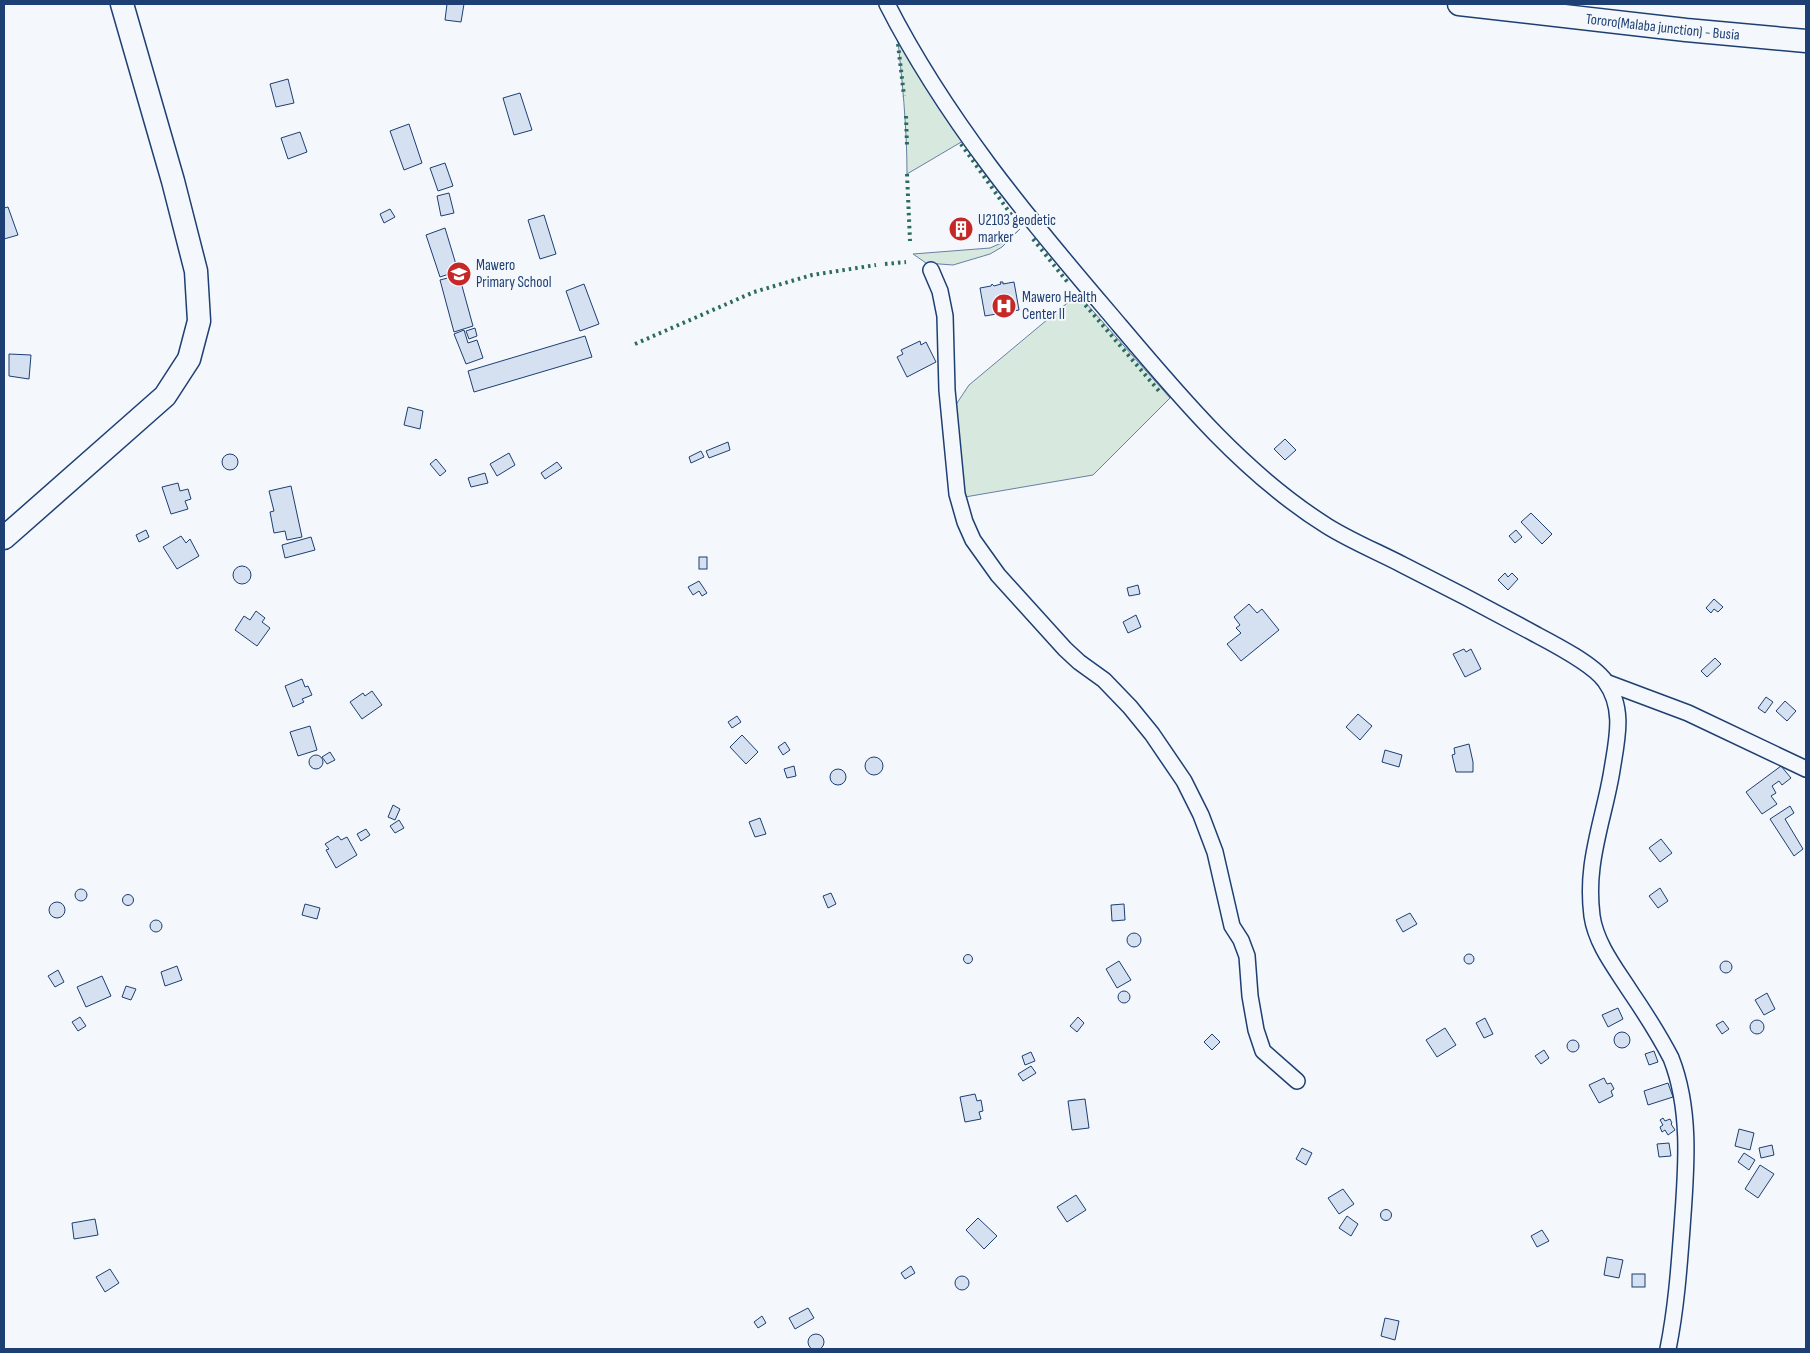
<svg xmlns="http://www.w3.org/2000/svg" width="1810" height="1353" font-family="'Sofia Sans Condensed',sans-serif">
	<rect width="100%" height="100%" fill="#f4f7fb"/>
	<!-- green -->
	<g fill="#d7e8df" stroke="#687fa3">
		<path d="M897,32L963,141L907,174C907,126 902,79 897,32Z"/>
		<path d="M1020,229L1002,247L990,254L953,265L926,263L913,254L990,248L1008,240Z"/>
		<path d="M1078,294L1170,398L1093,475L965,497L953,409L969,385Z"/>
	</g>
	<!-- building -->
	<g fill="#d5e0f0" stroke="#1d3f73">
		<path d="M447,4H464L461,22L445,20Z"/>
		<path d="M288,79L294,103L276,107L270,84Z"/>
		<path d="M520,93L532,130L514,135L503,98Z"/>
		<path d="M409,124L422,163L404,170L390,131Z"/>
		<path d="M300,132L307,152L288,159L281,138Z"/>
		<path d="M445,163L453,186L438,191L430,168Z"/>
		<path d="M449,193L454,213L441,216L437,196Z"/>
		<path d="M8,207L18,235L4,239V208Z"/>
		<path d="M390,209L395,217L384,223L380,214Z"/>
		<path d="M544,215L556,254L540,259L528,220Z"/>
		<path d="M445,228L458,271L440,277L426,235Z"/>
		<path d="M459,275L473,326L454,332L440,280Z"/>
		<path d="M1000,282H1003V284L1014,282L1019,310L985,316L980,288L991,286L992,284L994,286L1001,284Z"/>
		<path d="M584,284L599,324L580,331L566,291Z"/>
		<path d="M475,328L477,336L469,339L466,331Z"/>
		<path d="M464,330L468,343L477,340L483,358L466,364L454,334Z"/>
		<path d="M585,336L592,357L474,392L468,371Z"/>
		<path d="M920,341L921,345L926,342L936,362L907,377L897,357L903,354L901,350Z"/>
		<path d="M9,354L31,355L29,379L9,376Z"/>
		<path d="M408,407L423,411L420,429L404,425Z"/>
		<path d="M1285,439L1296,450L1285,460L1274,449Z"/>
		<path d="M728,442L730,450L709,458L706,451Z"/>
		<path d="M701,451L704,457L691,463L689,457Z"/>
		<path d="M509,453L515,465L497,476L490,464Z"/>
		<circle cx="230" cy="462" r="8"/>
		<path d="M436,459L446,471L440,476L430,464Z"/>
		<path d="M557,462L562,468L545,479L541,473Z"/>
		<path d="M485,473L488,483L471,487L468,478Z"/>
		<path d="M178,483L180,491L188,489L191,499L185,501L188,509L171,514L162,487Z"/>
		<path d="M291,486L302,537L287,540L285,531L274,533L270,512L274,511L269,491Z"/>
		<path d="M1531,513L1552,534L1542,544L1521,522Z"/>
		<path d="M146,530L149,537L139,542L136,535Z"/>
		<path d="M1516,530L1522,537L1515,543L1509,536Z"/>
		<path d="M181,536L186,543L190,539L199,556L177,569L163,547Z"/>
		<path d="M311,537L315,550L285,558L282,545Z"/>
		<rect x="699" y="557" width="8" height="12"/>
		<circle cx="242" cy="575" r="9"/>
		<path d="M1505,573L1508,577L1512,573L1518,579L1508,590L1498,580Z"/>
		<path d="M699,581L707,593L702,596L699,591L693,595L688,587Z"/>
		<path d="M1138,585L1140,594L1129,596L1127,588Z"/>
		<path d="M1714,599L1723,607L1718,612L1714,609L1711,613L1706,608Z"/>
		<path d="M1249,604L1257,613L1262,609L1279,630L1241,661L1227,644L1241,633L1236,628L1240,625L1234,617Z"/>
		<path d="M256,611L265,618L262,622L270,628L257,646L235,630L244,616L250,620Z"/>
		<path d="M1136,615L1141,627L1128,633L1123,622Z"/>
		<path d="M1464,649L1466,652L1471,649L1481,669L1465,677L1453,654Z"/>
		<path d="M1715,658L1721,664L1707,677L1701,671Z"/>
		<path d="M302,679L305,687L308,686L312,695L302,699L304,702L293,707L285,686Z"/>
		<path d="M372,691L382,705L362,719L350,702L363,693L365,696Z"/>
		<path d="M1766,697L1773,702L1765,713L1758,708Z"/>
		<path d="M1785,701L1796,711L1787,721L1776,711Z"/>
		<path d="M1358,714L1372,726L1360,740L1346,727Z"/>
		<path d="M737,716L741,722L732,728L728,722Z"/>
		<path d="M310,726L317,750L298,756L290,732Z"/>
		<path d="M742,735L758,752L746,764L730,747Z"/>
		<path d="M785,742L790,750L783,755L778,747Z"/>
		<path d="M1469,744L1473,762V772H1456L1452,755L1455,754L1454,748Z"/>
		<path d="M1385,750L1402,755L1399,767L1382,762Z"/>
		<path d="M330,752L335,760L327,764L322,757Z"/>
		<circle cx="316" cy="762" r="7"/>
		<circle cx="874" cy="766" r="9"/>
		<path d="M794,766L796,776L787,778L784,769Z"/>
		<path d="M1781,766L1791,778L1782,785L1779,781L1772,786L1776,793L1771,796L1777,804L1762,814L1746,792Z"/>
		<circle cx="838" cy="777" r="8"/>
		<path d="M393,805L400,809L395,820L388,817Z"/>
		<path d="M1790,806L1794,813L1785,819L1803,849L1794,856L1770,819Z"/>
		<path d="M760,818L766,834L755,837L749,822Z"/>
		<path d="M399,820L404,828L395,833L390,826Z"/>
		<path d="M366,829L370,835L361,841L357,834Z"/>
		<path d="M338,836L341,840L347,837L357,855L336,868L326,850L329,849L325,844Z"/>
		<path d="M1661,839L1672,853L1660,862L1649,848Z"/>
		<path d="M1660,888L1668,901L1658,908L1649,896Z"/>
		<circle cx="81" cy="895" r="6"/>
		<path d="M831,893L836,904L828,908L823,896Z"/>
		<circle cx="128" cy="900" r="5.5"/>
		<circle cx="57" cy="910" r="8"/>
		<path d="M305,904L320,908L317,919L302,915Z"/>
		<path d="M1124,904L1125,920L1112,921L1111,905Z"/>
		<path d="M1410,913L1417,924L1403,932L1396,920Z"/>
		<circle cx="156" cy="926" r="6"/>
		<circle cx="1134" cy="940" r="7"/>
		<circle cx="1469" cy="959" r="5"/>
		<circle cx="968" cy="959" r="4.5"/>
		<path d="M1119,961L1131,980L1117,988L1106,969Z"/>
		<circle cx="1726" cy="967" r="6"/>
		<path d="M177,966L182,980L165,986L161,972Z"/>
		<path d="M58,970L64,982L55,987L48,976Z"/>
		<path d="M102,976L111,996L86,1007L77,987Z"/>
		<path d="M126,986L136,989L131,1000L122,997Z"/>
		<circle cx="1124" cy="997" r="6"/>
		<path d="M1767,993L1775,1009L1764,1015L1755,1000Z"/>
		<path d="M1618,1008L1623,1019L1608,1027L1602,1015Z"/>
		<path d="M80,1017L86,1026L78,1031L72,1022Z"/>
		<path d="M1078,1017L1084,1023L1077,1032L1070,1026Z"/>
		<path d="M1485,1018L1493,1034L1484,1038L1476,1023Z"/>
		<circle cx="1757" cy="1027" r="7"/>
		<path d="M1723,1021L1729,1029L1722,1034L1716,1025Z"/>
		<path d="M1445,1028L1456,1045L1437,1057L1426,1040Z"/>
		<circle cx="1622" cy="1040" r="8"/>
		<path d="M1212,1034L1220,1042L1212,1050L1204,1042Z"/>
		<circle cx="1573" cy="1046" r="6"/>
		<path d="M1544,1050L1549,1058L1541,1064L1535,1056Z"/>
		<path d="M1654,1051L1658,1062L1649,1065L1645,1054Z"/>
		<path d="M1031,1052L1035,1061L1025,1065L1022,1056Z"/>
		<path d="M1031,1066L1036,1073L1023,1081L1018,1074Z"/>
		<path d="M1604,1078L1607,1084L1611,1083L1614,1089L1611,1091L1613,1096L1599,1103L1589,1085Z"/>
		<path d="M1668,1083L1673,1097L1648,1105L1644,1091Z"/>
		<path d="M975,1094L977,1101L981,1100L983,1111L979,1112L981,1119L965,1122L960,1097Z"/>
		<path d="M1085,1099L1089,1128L1072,1130L1068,1101Z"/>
		<path d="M1663,1118L1665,1121L1670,1119L1672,1123L1671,1124L1675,1130L1668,1135L1665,1130L1662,1132L1660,1127L1663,1125L1660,1120Z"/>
		<path d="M1739,1129L1754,1133L1750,1150L1735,1146Z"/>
		<path d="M1669,1143L1671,1156L1659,1157L1657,1144Z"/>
		<path d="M1772,1145L1774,1155L1761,1158L1759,1148Z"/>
		<path d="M1302,1148L1312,1153L1306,1165L1296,1159Z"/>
		<path d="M1744,1153L1755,1160L1749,1170L1738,1162Z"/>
		<path d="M1760,1165L1774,1174L1758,1198L1745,1189Z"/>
		<path d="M1343,1189L1354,1204L1339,1214L1328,1198Z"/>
		<path d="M1076,1195L1086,1210L1067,1222L1057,1207Z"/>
		<circle cx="1386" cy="1215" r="5.5"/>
		<path d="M1347,1216L1358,1224L1351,1236L1339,1228Z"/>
		<path d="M978,1218L997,1236L984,1249L966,1230Z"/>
		<path d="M95,1219L98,1235L74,1239L72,1223Z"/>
		<path d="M1542,1230L1549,1241L1537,1247L1531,1236Z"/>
		<path d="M1607,1257L1623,1260L1619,1278L1604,1275Z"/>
		<path d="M911,1266L915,1273L905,1279L901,1273Z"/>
		<path d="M110,1269L119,1283L105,1292L96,1277Z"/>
		<rect x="1632" y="1274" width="13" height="13"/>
		<circle cx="962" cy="1283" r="7"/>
		<path d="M808,1308L814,1318L795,1329L789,1318Z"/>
		<path d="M762,1316L766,1323L758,1328L754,1322Z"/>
		<path d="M1385,1318L1399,1321L1395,1340L1381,1336Z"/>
		<circle cx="816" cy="1342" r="8"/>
	</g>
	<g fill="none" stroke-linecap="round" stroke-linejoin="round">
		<defs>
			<g id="street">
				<path d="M887,4C945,118 1027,217 1110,314C1175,391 1241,472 1327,526C1351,541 1378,552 1403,565C1447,587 1491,610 1535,634C1554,644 1593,664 1605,681C1625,708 1617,739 1612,770C1607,802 1596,834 1592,867C1590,883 1590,900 1592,916C1596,944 1616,969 1630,991C1645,1013 1659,1035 1671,1058C1692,1111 1686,1172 1682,1228C1679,1269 1676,1309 1668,1349"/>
				<path d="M931,270L940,291L945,316L947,390L957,494L965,522L973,540L998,575L1065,649L1079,662L1104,680L1130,707L1152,734L1184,781L1201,815L1215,852L1232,926L1241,940L1247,956L1250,996L1256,1030L1263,1051L1297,1081"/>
				<path d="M1608,683L1688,713L1806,769"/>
			</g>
			<g id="secondary">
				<path id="s1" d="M1459,4L1686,30L1806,41"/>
				<path d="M4,538L165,396L189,359L199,321L196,271L173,181L122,4"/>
			</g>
		</defs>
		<!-- street casing -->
		<use href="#street" stroke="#1d3f73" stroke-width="18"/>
		<!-- secondary casing -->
		<use href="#secondary" stroke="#1d3f73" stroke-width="25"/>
		<!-- street -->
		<use href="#street" stroke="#f4f7fb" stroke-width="15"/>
		<!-- secondary -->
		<use href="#secondary" stroke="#f4f7fb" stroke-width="22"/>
		<!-- hedge -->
		<g stroke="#2c6c60" stroke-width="4" stroke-dasharray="2.5 4" stroke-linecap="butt">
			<path d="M898,44L904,96"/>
			<path d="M906,116L907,145"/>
			<path d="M961,144L1017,223"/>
			<path d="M907,174L910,241"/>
			<path d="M1033,239L1069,284"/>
			<path d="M885,264L906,262"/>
			<path d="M1081,300L1159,391"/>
			<path d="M635,344L754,292L812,275L876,265"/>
		</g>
	</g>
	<!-- icons -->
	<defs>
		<symbol id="building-disc" viewBox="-11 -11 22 22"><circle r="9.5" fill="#c62828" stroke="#f4f7fb"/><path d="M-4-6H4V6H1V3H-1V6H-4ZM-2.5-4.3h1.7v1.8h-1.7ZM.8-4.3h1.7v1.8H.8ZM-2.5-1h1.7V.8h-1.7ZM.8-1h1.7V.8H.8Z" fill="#fff"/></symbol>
		<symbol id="school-disc" viewBox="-11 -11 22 22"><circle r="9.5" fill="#c62828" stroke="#f4f7fb"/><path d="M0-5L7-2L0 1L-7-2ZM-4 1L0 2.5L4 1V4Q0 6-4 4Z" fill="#fff"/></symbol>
		<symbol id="hospital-disc" viewBox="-11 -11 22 22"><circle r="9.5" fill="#c62828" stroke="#f4f7fb"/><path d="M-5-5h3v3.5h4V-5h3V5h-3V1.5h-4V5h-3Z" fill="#fff"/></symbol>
	</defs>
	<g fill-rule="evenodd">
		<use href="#building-disc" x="947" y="215" width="28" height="28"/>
		<use href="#school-disc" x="445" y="260" width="28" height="28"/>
		<use href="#hospital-disc" x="990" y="292" width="28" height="28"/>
	</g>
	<g text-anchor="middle" stroke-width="4" stroke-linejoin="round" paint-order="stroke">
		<!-- street labels -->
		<g font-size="15" fill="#1d3f73" stroke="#f4f7fb">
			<text dy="5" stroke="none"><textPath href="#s1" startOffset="205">Tororo(Malaba junction) - Busia</textPath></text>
		</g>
		<!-- poi labels -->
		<g font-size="15" fill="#1d3f73" stroke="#f4f7fb" text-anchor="start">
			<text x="978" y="225">U2103 geodetic<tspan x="978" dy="17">marker</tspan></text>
			<text x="476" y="270">Mawero<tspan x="476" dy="17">Primary School</tspan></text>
			<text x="1022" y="302">Mawero Health<tspan x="1022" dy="17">Center II</tspan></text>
		</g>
	</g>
	<!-- border -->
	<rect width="1810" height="1353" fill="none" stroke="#1d3f73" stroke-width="10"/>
</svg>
